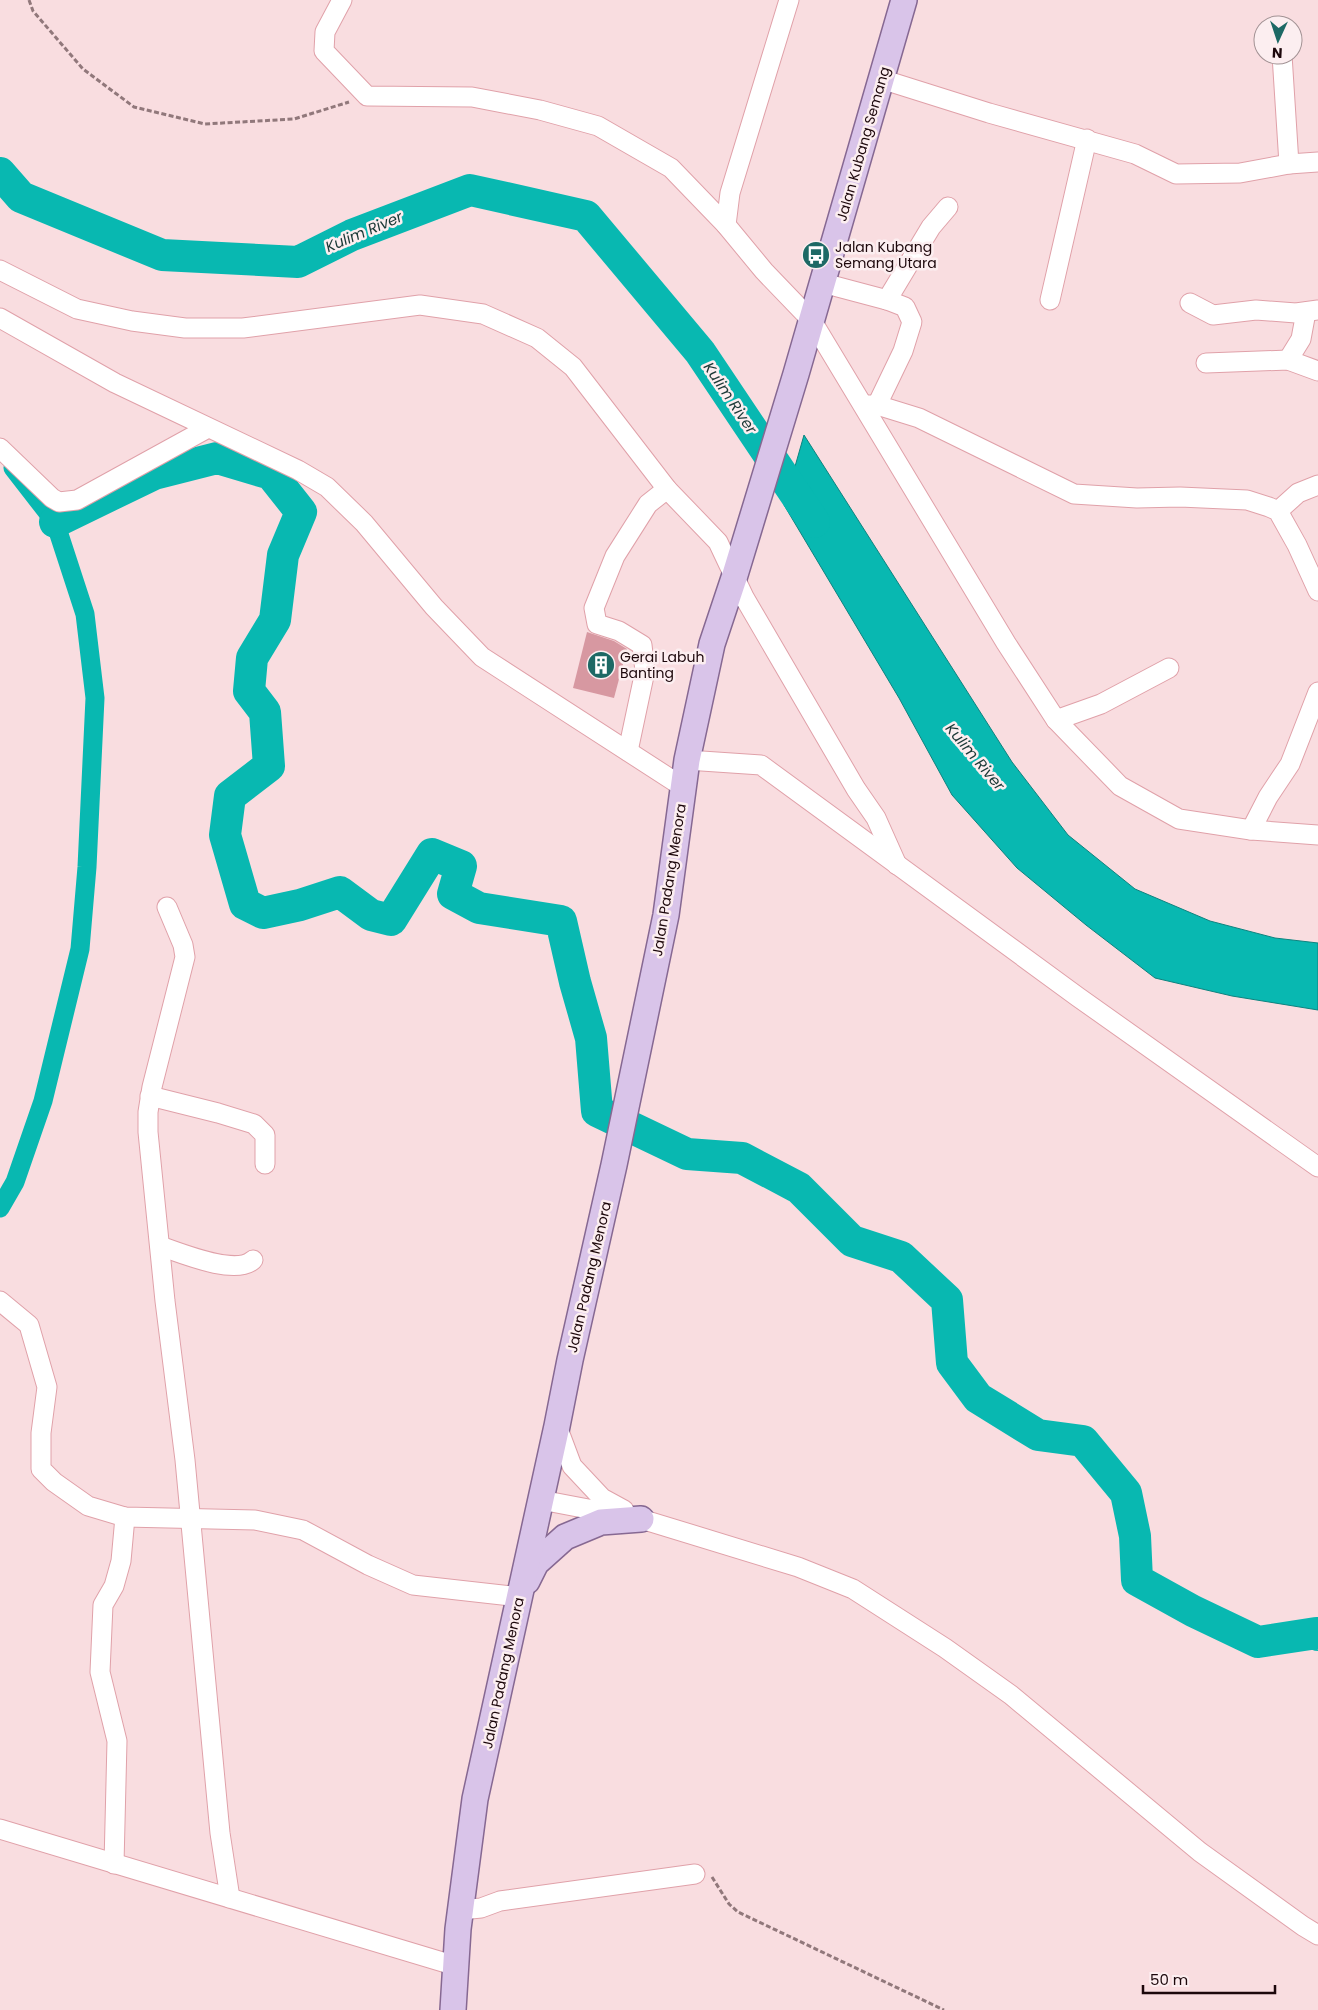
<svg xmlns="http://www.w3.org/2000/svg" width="1318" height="2010" font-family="Poppins,sans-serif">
	<rect width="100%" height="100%" fill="#f9dde0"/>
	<!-- water -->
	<path fill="#08b8b1" stroke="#0e837f" d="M804,435L1012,762L1068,835L1135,889L1210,921L1275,938L1318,943V1010L1232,996L1155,978L1086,925L1017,868L952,795L899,698L784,505Z"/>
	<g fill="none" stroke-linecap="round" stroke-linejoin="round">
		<!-- canal -->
		<path stroke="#08b8b1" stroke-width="19" d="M0,1208L15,1182L43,1101L80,949L87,867L95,698L85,614L55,522L13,468"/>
		<!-- river -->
		<g stroke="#08b8b1" stroke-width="32">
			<path d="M0,173L21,197L162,255L298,262L352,235L470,190L586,216L700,352L814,522"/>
			<path d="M55,522L154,474L217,458L271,474L301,512L283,555L275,620L252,658L249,691L265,712L269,766L230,796L225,835L245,904L263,913L300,905L340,892L371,915L391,920L432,854L461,866L453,894L479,908L561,921L575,982L591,1038L597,1111L687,1154L742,1158L799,1188L852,1241L901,1257L947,1300L952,1363L978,1398L1038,1435L1083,1441L1126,1493L1135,1536L1137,1580L1193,1611L1258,1642L1316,1633L1318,1635"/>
		</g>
	</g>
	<!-- building -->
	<path fill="#d798a1" d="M587,632L614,641L627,649L614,698L573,688Z"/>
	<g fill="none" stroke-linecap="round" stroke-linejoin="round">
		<defs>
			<g id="minor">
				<path d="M342,0L325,32L324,51L367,96L472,97L540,110L598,126L671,168L726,225L764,271L812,321L1006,643L1056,720L1120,786L1179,819L1251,830L1318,835"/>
				<path d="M1282,55L1289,164"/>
				<path d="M881,79L989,113L1135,154L1176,174L1240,173L1289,164L1318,162"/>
				<path d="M726,225L730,193L789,0"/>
				<path d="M0,270L77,309L132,321L185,328H243L420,305L483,314L537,338L573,367L667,489L718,542L744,597L856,789L876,818L897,865"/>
				<path d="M823,283L887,300L905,307L912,322L903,351L877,405"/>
				<path d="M887,300L931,227L948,207"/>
				<path d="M1050,300L1087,139"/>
				<path d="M1190,303L1213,315L1256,310L1296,313L1318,310"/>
				<path d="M0,318L115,383L298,470L327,487L364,523L434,607L482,657L683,787"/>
				<path d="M1288,360L1301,339L1306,312"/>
				<path d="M1206,363L1288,360L1318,371"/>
				<path d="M864,405H877L919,418L1074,494L1137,498L1180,497L1247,500L1269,507L1278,511L1297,545L1318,591"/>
				<path d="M0,448L52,498L59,502L77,500L208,428"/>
				<path d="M1278,511L1298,493L1318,485"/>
				<path d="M1056,720L1101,704L1169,668"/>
				<path d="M628,751L645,671L642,645L619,631L597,624L594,608L615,556L648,504L667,489"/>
				<path d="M687,760L761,765L1078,997L1318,1167"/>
				<path d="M1251,830L1268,797L1290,764L1318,692"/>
				<path d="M167,907L183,945L185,957L152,1087L148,1112V1132L165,1301L185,1460L220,1833L230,1898"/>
				<path d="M150,1096L218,1113L254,1124L265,1135V1164"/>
				<path d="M160,1246C181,1253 235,1276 253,1260"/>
				<path d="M0,1301L29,1325L47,1387L41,1433V1469L54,1482L88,1506L125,1517L255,1520L303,1530L368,1565L413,1585L520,1597"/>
				<path d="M557,1426L572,1466L602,1498L624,1510"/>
				<path d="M541,1500L641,1519L798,1567L853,1589L945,1648L1011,1695L1200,1852L1303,1926L1318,1935"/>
				<path d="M0,1829L456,1966"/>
				<path d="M114,1864L117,1741L100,1672L103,1605L114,1586L121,1561L125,1517"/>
				<path d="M461,1910L481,1908L500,1901L695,1874"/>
			</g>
			<g id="major">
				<path d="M527,1581L536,1563L565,1537L601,1522L641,1519"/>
				<path d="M453,2010L458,1929L475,1799L557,1426L570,1360L614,1165L666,915L687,760L712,644L734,578L796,374L904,0"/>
			</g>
		</defs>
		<!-- minor casing -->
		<use href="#minor" stroke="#e0a1a9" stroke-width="21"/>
		<!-- major casing -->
		<use href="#major" stroke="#866892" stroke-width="28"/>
		<!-- path -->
		<g stroke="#91787b" stroke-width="3" stroke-dasharray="5 2.5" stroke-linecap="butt">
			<path d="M29,0L33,11L83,69L134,107L205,124L294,119L349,102"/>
			<path d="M712,1877L729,1904L738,1912L944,2010"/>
		</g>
		<!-- minor -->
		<use href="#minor" stroke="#fff" stroke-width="19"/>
		<!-- major -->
		<use href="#major" stroke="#d9c4e9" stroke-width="25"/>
	</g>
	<!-- icons -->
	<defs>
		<symbol id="bus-disc" viewBox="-11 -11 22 22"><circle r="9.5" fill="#1d6965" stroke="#fceef0"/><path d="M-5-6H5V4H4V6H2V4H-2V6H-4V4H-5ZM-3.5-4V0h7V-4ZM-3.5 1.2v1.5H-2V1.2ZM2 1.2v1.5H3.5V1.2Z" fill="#fff"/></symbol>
		<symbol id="building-disc" viewBox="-11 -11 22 22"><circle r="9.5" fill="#1d6965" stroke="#fceef0"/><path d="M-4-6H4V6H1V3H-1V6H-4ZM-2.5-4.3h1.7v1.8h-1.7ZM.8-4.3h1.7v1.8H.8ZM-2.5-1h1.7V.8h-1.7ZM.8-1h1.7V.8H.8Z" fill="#fff"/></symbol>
	</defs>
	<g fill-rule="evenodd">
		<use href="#bus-disc" x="800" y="239" width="32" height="32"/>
		<use href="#building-disc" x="585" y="649" width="32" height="32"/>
	</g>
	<g text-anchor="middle" stroke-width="5" stroke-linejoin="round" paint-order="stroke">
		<!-- street labels -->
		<g font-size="14" fill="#1c070b" stroke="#fceef0">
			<text transform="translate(863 144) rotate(-74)" y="5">Jalan Kubang Semang</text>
			<text transform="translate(669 880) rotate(-81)" y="5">Jalan Padang Menora</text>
			<text transform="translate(589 1277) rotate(-77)" y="5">Jalan Padang Menora</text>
			<text transform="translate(503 1673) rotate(-78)" y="5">Jalan Padang Menora</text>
		</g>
		<!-- poi labels -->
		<g font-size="14" fill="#1c070b" stroke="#fceef0" text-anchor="start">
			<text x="835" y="252">Jalan Kubang<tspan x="835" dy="16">Semang Utara</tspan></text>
			<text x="620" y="662">Gerai Labuh<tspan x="620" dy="16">Banting</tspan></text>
		</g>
		<!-- water labels -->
		<g font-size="15" font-style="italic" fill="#1a3836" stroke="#fceef0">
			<text transform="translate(364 232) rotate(-23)" y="5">Kulim River</text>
			<text transform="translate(730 398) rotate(56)" y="5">Kulim River</text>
			<text transform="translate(975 757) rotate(50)" y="5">Kulim River</text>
		</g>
	</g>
	<!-- north arrow -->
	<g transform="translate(1278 40) rotate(183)"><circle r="24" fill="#fceef0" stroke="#a29294"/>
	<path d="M0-4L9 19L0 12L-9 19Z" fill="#1d6965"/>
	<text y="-8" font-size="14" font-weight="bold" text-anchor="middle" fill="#1c070b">N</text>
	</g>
	<!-- scale -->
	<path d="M1143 1985v8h132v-8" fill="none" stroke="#1c070b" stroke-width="2.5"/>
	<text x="1150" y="1985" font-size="15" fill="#1c070b" stroke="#fceef0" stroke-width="4" paint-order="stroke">50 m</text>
</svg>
